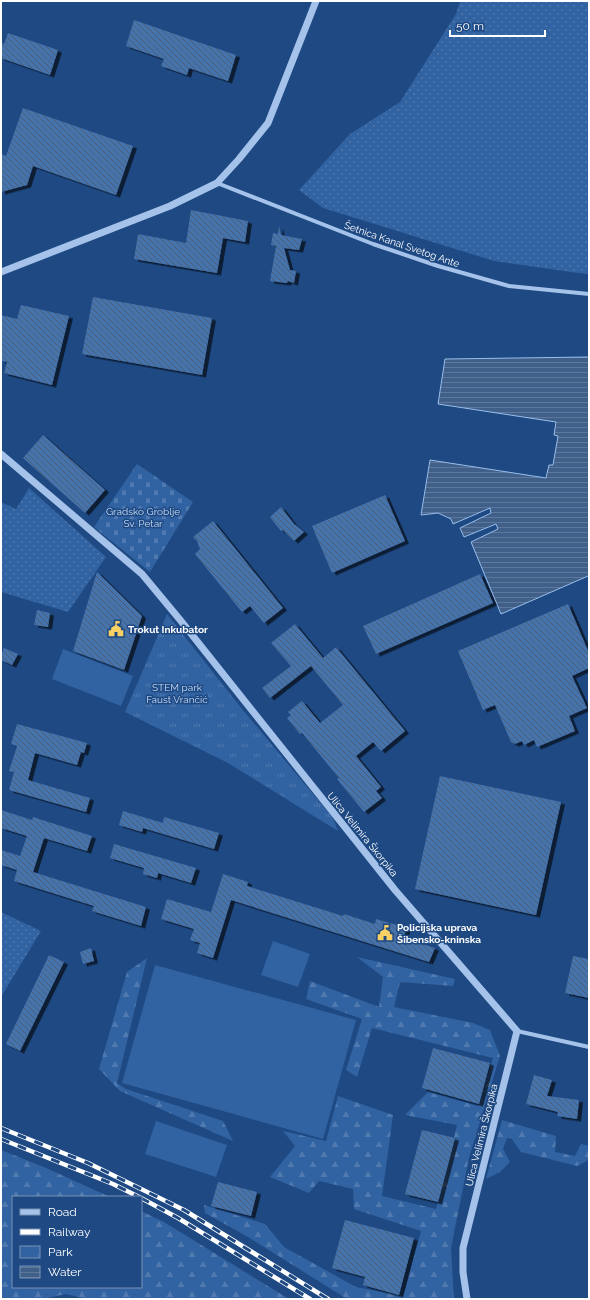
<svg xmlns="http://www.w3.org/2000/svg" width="590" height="1300" font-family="Raleway,sans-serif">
	<defs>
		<pattern id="grass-dots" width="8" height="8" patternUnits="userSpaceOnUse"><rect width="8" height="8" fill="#3162a1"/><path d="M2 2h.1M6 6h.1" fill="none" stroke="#507aaf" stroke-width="1.8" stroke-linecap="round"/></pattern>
		<pattern id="forest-firs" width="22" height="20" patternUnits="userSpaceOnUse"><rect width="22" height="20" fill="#3162a1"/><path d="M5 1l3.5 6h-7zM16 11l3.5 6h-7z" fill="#507aaf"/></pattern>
		<pattern id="cemetery-stones" width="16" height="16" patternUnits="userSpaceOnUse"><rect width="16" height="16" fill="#3162a1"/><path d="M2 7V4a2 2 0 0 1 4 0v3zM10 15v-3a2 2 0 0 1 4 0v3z" fill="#507aaf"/></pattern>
		<pattern id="park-tufts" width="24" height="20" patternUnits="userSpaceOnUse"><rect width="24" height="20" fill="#3162a1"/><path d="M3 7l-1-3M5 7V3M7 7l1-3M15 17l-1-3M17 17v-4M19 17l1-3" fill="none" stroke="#507aaf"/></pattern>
		<pattern id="water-rules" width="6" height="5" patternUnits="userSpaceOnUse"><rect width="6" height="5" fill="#40608a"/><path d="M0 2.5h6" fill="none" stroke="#5d789c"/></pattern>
		<pattern id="building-back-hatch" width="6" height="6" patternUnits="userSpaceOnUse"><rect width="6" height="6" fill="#4673ac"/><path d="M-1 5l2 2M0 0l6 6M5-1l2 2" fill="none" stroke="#495e77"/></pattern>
		<filter id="shadow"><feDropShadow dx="4" dy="2.5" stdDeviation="0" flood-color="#0009"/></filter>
	</defs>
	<rect width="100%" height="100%" fill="#1e4983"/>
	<!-- grass -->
	<g fill="url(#grass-dots)">
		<path d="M460,1H589V274L578,273L494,261L323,208L299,190L350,134L400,102L456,14Z"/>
		<path d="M29,488L106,557L68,612L1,592V502L16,509Z"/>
		<path d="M1,912L41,931L1,997Z"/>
	</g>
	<!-- forest -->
	<g fill="url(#forest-firs)">
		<path d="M357,957L455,979L453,986L400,982L394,1007L473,1023L490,1030L500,1056L469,1158L451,1248L454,1299H347L248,1237L205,1213L204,1205L265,1224L284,1247L356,1287L403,1296L421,1231L354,1209L353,1189L319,1181L309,1193L270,1177L295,1146L283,1131L326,1141L338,1096L393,1115L382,1196L436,1209L457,1125L405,1115L428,1092L478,1106L493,1058L372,1028L357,1077L346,1070L362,1019L306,999L310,981L379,1007L383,977Z"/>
		<path d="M147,958L117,1083L126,1089L223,1121L233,1141L120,1091L99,1069L127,972Z"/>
		<path d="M502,1120L556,1136L555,1152L575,1156L581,1144L589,1146V1158L587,1161L577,1166L521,1152L512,1139L507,1138L503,1149L510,1162L500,1172L486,1179Z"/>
		<path d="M1,1150L44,1167L110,1197H13V1287H141V1211L164,1222L289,1299H86L66,1294L48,1298L46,1299H1Z"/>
	</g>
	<!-- cemetery -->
	<path fill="url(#cemetery-stones)" d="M137,464L193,502L150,572L94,527Z"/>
	<!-- park -->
	<path fill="url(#park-tufts)" d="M167,614L242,709L333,818L338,831L228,763L125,712Z"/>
	<!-- garden -->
	<g fill="#3162a1">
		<path d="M63,649L133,676L121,706L52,679Z"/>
		<path d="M273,941L310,954L298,987L261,975Z"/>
		<path d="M155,965L356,1020L323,1139L122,1083Z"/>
		<path d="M156,1121L227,1145L216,1177L145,1154Z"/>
	</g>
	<!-- water -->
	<path fill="url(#water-rules)" stroke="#98beeb" d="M589,357V577L588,576L501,614L471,542L498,529L496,524L464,537L460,528L491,513L490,508L453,524L451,519L438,513L421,515L430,460L546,478L549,465H553L558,436L554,435L556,422L438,404L445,359Z"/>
	<!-- building -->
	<g fill="url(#building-back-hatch)" filter="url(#shadow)">
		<path d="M134,20L236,55L228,81L189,68L187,75L161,66L164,59L126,46Z"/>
		<path d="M8,33L58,50L50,75L1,58V43L4,44Z"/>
		<path d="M23,108L133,146L116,195L33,166L27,185L1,192V154L6,156Z"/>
		<path d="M191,210L248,221L245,242L223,238L217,273L134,259L138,234L186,243Z"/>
		<path d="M279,226L281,235L302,239L299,250L284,248L290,270L296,271L294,283L288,281L287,283L270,281L276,246L271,245L273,233L278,234Z"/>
		<path d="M93,297L212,318L202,375L82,354Z"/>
		<path d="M21,305L69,316L52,385L4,373L7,362L1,361V315L17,319Z"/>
		<path d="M43,435L105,490L85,513L23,458Z"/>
		<path d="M385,495L405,541L332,573L312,526Z"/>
		<path d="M281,507L294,524L304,532L294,541L283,530L281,531L270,517Z"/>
		<path d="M213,521L283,608L264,623L250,606L242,612L195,554L200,549L197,541L193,537Z"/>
		<path d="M97,572L142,616L124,670L73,651Z"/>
		<path d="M480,574L493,603L376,654L363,626Z"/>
		<path d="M568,604L589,653V668L572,676L587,708L569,716L575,731L537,747L534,740L524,745L522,741L515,744L511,742L495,705L483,710L458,651Z"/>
		<path d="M37,610L50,613L48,627L34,625Z"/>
		<path d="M295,624L323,658L336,647L405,731L381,751L373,742L356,756L381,787L376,791L382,798L364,812L337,779L339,778L302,733L300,734L287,718L291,715L288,712L302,701L320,723L343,705L311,666L270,698L262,688L291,666L271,643Z"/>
		<path d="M4,648L18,654L12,665L1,660V655Z"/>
		<path d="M17,724L87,743L84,753L81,752L77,765L35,753L28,780L90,798L86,812L9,790L14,772L9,771L17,746L11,744Z"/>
		<path d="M440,776L561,802L536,915L415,889Z"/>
		<path d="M1,810L32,820L33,817L92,836L87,851L44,838L33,872L146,907L141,926L92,911L94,906L14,881L17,870L1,865V850L20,856L27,836L1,828Z"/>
		<path d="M123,811L163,823L164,817L219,833L214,849L143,828L142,832L119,825Z"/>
		<path d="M114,844L196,868L191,883L158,873L157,878L143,874L144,868L110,858Z"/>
		<path d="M223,874L248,882L247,886L343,916L344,914L375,924L376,919L407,928L403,938L435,948L429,962L231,900L213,958L197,953L200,943L190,940L194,929L161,919L167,899L211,912Z"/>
		<path d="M91,948L94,961L83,964L80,952Z"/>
		<path d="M49,955L64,962L20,1051L6,1044Z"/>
		<path d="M573,956L589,959V998L565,993Z"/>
		<path d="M433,1048L490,1063L479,1104L422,1088Z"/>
		<path d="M534,1075L552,1080L547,1096L579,1100L577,1119L557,1116L558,1112L526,1104Z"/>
		<path d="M422,1130L455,1138L438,1202L405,1194Z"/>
		<path d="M218,1182L257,1192L251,1216L211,1206Z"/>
		<path d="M345,1220L414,1238L399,1295L363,1285L365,1277L332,1268Z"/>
	</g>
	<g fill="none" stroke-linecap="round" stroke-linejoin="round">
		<!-- minor -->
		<g stroke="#a5c3ea" stroke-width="4">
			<path d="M217,183L373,244L438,266L509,286L589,294"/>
			<path d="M517,1031L589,1047"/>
		</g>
		<!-- tertiary -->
		<g stroke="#a5c3ea" stroke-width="7">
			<path d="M1,272L170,206L217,183L239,159L268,123L316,1"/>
			<path d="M1,454L142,574L181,621L395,890L517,1031L463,1248V1272L467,1299"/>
		</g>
		<defs>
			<g id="rail">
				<path d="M1,1128L88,1163L184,1210L328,1299"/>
				<path d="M1,1139L113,1184L139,1197"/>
				<path d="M141,1198L178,1218L310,1299"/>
			</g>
		</defs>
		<!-- rail casing -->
		<use href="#rail" stroke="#fff" stroke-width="4.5"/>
		<!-- rail -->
		<use href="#rail" stroke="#1e4983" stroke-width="3" stroke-dasharray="9" stroke-linecap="butt"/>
	</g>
	<!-- icons -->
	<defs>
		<symbol id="civic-bare" viewBox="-9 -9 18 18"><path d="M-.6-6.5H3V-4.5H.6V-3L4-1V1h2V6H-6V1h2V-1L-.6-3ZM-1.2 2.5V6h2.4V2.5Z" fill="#f9d064" stroke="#1e4983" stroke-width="2.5" paint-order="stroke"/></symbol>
	</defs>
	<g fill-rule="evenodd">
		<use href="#civic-bare" x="105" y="618" width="22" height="22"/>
		<use href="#civic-bare" x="374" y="922" width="22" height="22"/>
	</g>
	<g text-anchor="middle" stroke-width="3" stroke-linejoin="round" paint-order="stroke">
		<!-- street labels -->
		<g font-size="10" fill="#fff" stroke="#1e4983">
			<text transform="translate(402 244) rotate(19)" y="4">Šetnica Kanal Svetog Ante</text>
			<text transform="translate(363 834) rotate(51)" y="4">Ulica Velimira Škorpika</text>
			<text transform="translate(481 1135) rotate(-76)" y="4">Ulica Velimira Škorpika</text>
		</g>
		<!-- park labels -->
		<g font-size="10" fill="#c9ddf7" stroke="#1e4983">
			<text x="143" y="515">Gradsko Groblje<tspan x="143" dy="12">Sv. Petar</tspan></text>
			<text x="177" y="691">STEM park<tspan x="177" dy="12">Faust Vrančić</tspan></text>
		</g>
		<!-- poi labels -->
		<g font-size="10" font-weight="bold" fill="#fff" stroke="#1e4983" text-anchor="start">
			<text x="128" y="633">Trokut Inkubator</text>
			<text x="397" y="931">Policijska uprava<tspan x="397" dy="12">Šibensko-kninska</tspan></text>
		</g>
	</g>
	<!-- border -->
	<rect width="590" height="1300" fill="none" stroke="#ffffff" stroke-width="4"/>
	<!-- legend -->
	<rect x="12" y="1196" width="130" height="92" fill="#1e4983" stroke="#7892b5"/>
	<rect x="20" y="1209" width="20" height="6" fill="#a5c3ea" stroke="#7892b5"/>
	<text x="48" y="1216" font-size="12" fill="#ffffff">Road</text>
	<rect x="20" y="1229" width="20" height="6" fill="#ffffff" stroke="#7892b5"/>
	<text x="48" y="1236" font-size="12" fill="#ffffff">Railway</text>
	<rect x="20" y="1246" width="20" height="12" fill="url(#park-tufts)" stroke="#7892b5"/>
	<text x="48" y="1256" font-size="12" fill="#ffffff">Park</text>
	<rect x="20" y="1266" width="20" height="12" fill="url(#water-rules)" stroke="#7892b5"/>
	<text x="48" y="1276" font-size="12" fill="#ffffff">Water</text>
	<!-- scale -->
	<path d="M450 30v6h95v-6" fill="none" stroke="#ffffff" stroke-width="2"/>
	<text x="456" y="30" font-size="12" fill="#ffffff" stroke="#1e4983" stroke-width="3" paint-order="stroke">50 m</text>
</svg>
